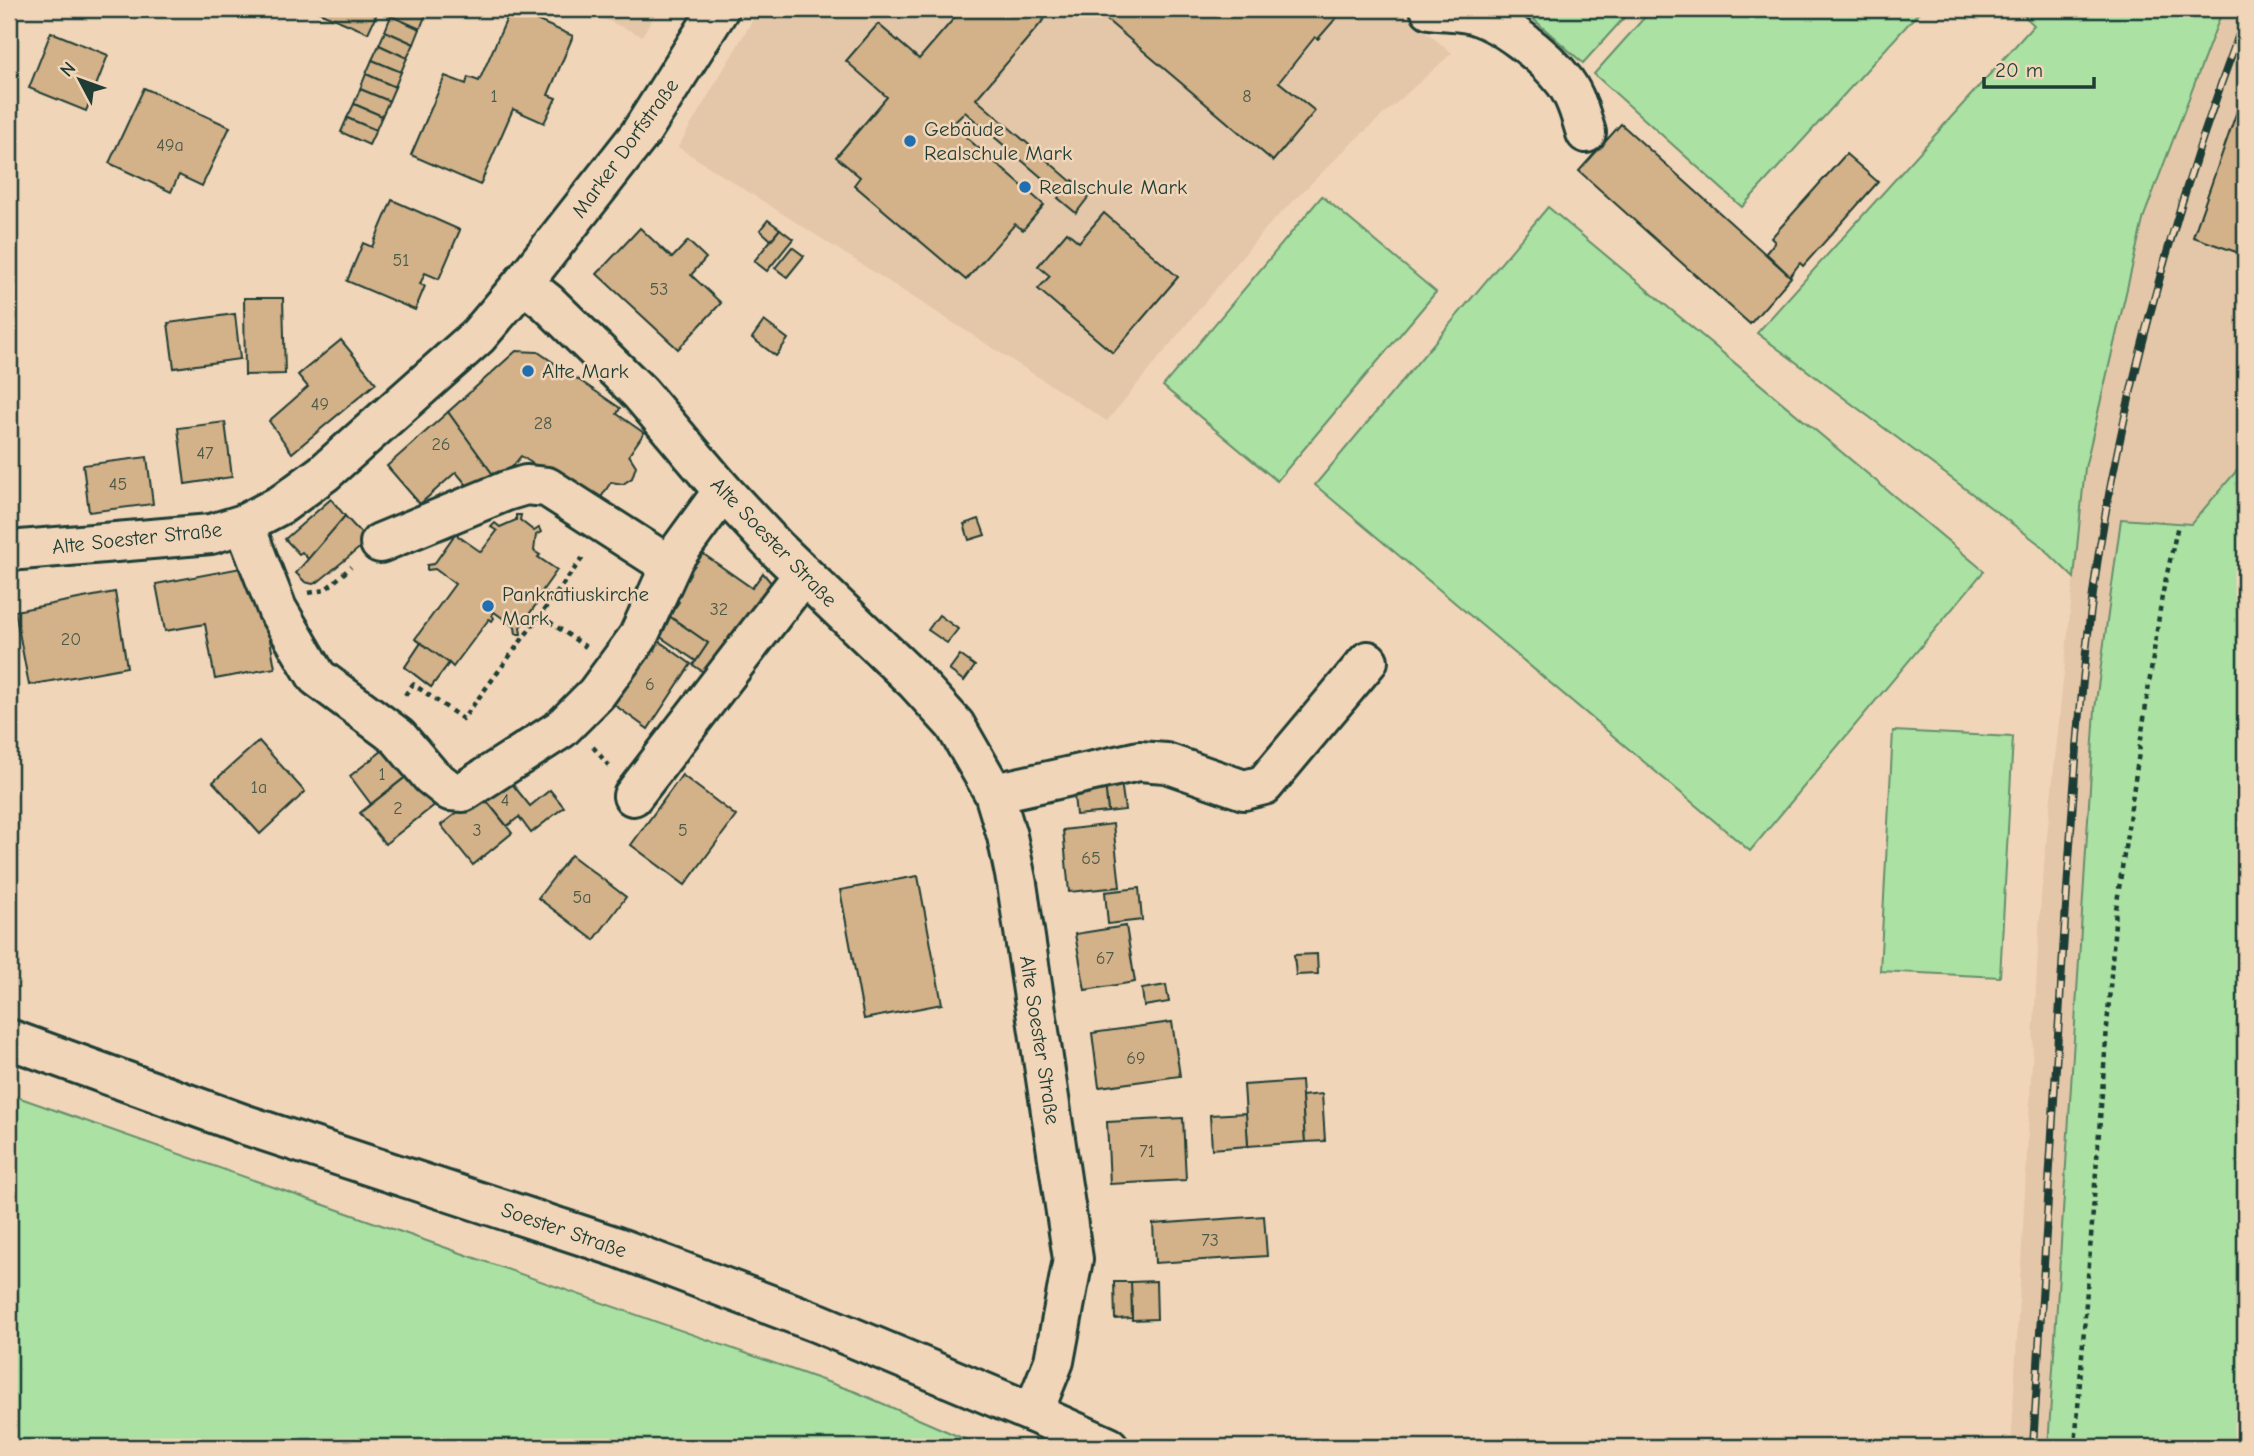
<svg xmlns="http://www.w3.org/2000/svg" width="2254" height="1456" font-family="'Comic Neue',sans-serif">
	<rect width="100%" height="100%" fill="#f1d5b8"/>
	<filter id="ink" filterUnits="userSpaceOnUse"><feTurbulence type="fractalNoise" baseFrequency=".0143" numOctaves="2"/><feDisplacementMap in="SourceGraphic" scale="14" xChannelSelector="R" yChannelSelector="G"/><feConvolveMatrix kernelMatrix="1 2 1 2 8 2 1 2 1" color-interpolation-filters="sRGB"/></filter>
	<g filter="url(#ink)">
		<!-- built -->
		<g fill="#e4c7a8">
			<path d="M582,9H658L642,36Z"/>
			<path d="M759,9H1398L1452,53L1355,140L1266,228L1107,421L678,147Z"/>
			<path d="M2223,9H2245V461L2191,524L2121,519L2095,709L2048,1447H2011L2041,895L2085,468L2144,216Z"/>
		</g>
		<!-- green -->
		<g fill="#abe1a3" stroke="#658f6c" stroke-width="2">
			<path d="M1522,9H1632L1583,63Z"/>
			<path d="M1652,9H1922L1742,207L1594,74Z"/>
			<path d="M2017,9H2223L2144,216L2085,468L2074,578L2038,543L1757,333L2034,25Z"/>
			<path d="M1322,196L1436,292L1277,481L1163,386Z"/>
			<path d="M1548,207L1984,571L1750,851L1315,485Z"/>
			<path d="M2245,461V1447H2048L2095,709L2121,519L2191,524Z"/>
			<path d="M1893,731L2013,737L2000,977L1880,971Z"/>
			<path d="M9,1094L856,1392L983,1447H9Z"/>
		</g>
		<!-- building -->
		<g fill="#d3b189" stroke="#1f3d34" stroke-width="2">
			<path d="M312,9H379L368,33Z"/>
			<path d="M395,9H414L426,14L420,29L391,16Z"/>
			<path d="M511,9L573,36L548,95L556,98L544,123L513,109L480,185L411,155L445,76L466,84L468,77L479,81Z"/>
			<path d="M962,9H1053L976,99L1072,182L1073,180L1090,195L1076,213L1058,198L1061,194L965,112L952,125L1044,205L1023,230L1015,224L966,280L854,185L860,177L836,157L887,97L846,61L878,24L919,59Z"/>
			<path d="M1094,9H1344L1318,39L1315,37L1279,82L1315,111L1273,161Z"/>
			<path d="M391,16L420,29L414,44L385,31Z"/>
			<path d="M9,27L16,30L9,49Z"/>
			<path d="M385,31L414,44L407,58L379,45Z"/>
			<path d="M51,32L108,55L86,111L29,88Z"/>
			<path d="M379,45L407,58L401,72L372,60Z"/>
			<path d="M372,60L401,72L395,87L366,74Z"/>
			<path d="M366,74L395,87L389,101L360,89Z"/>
			<path d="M144,88L230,127L202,186L179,175L171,192L109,163Z"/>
			<path d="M2245,88V255L2193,237Z"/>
			<path d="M360,89L389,101L382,116L354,104Z"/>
			<path d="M354,104L382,116L376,130L347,118Z"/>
			<path d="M347,118L376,130L369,145L341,132Z"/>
			<path d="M1621,124L1791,277L1750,324L1579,171Z"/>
			<path d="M1846,154L1878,182L1803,266L1800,263L1790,276L1766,253L1775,242L1771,238Z"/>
			<path d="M392,200L460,230L439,279L425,273L420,284L425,286L415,310L347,281L363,243L372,247Z"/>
			<path d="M1104,213L1178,277L1113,353L1038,289L1050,276L1038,266L1067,232L1079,242Z"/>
			<path d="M768,220L780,229L771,240L760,230Z"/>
			<path d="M640,228L672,258L688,241L706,258L691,275L721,303L678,349L597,274Z"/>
			<path d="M780,229L793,239L767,271L754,261Z"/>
			<path d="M792,247L804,256L787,277L775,268Z"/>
			<path d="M244,298H283L285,374L245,375Z"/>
			<path d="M235,314L240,359L174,368L168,323Z"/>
			<path d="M764,321L788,339L776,356L752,338Z"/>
			<path d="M341,340L376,383L292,453L269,421L308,387L298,375Z"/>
			<path d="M516,351L538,352L620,408L617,414L644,433L629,455L636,466L632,478L623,484L611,482L596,505L521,456L499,483L448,412Z"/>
			<path d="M448,412L499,483L474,494L456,472L420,504L387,466Z"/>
			<path d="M225,422L232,477L185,484L178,428Z"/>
			<path d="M147,457L153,504L89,512L83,465Z"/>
			<path d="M331,499L345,516L309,560L302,552L299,554L285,539Z"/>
			<path d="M516,515H521L520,520L534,531L539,528L541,532L536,535L534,551L540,555L538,557L557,570L540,594L546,592L547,598L540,599L520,627L521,634H516L515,627L494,612L492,615L494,618L492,621L489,619L453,667L449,663L431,687L405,667L421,643L415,639L455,584L435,569L427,570V565L434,564L453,537L452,530L457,529L458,536L481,552L497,531L491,527L495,523L500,527L516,520Z"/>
			<path d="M345,516L368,541L318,582L313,584L305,582L296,573Z"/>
			<path d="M979,519L985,535L969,540L964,524Z"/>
			<path d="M699,551L752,588L763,573L777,590L712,678L693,665L708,643L669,616L679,602L668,593Z"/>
			<path d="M246,567L263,600L275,668L215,679L205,624L165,631L156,584Z"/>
			<path d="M115,592L127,667L29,685L15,611Z"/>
			<path d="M939,615L958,629L947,643L928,630Z"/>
			<path d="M669,616L708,643L696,661L656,634Z"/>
			<path d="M656,639L691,664L648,729L609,701Z"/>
			<path d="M421,643L449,663L431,687L405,667Z"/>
			<path d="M960,655L975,666L964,681L949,670Z"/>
			<path d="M259,741L305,792L260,834L213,782Z"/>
			<path d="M391,744L413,771L371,804L350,776Z"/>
			<path d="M416,769L441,800L385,844L360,813Z"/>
			<path d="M505,775L530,806L550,790L564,807L531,833L519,817L507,826L481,794Z"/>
			<path d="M682,775L736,816L685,885L631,845Z"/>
			<path d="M1121,781L1125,810L1108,812L1105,783Z"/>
			<path d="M1105,783L1108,812L1076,815L1073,786Z"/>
			<path d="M481,794L512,833L473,865L441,825Z"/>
			<path d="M1113,824L1120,887L1069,892L1063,830Z"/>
			<path d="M571,855L626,897L594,940L538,898Z"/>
			<path d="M918,876L942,1004L864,1019L840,890Z"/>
			<path d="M1139,888L1142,920L1108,924L1105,892Z"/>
			<path d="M1126,926L1135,982L1085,990L1075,934Z"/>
			<path d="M1317,954L1318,974L1296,975L1294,955Z"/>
			<path d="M1166,985L1169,1002L1144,1006L1142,989Z"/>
			<path d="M1172,1022L1180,1076L1099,1087L1092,1033Z"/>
			<path d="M1301,1081L1305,1142L1248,1146L1244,1085Z"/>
			<path d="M1322,1094L1325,1141L1305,1142L1302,1096Z"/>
			<path d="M1246,1113L1248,1146L1212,1149L1210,1115Z"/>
			<path d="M1183,1118L1186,1180L1110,1184L1107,1122Z"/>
			<path d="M1264,1216L1267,1256L1155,1263L1153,1224Z"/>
			<path d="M1156,1281L1157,1319L1132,1320L1131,1282Z"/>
			<path d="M1114,1282H1131L1132,1318L1115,1319Z"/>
		</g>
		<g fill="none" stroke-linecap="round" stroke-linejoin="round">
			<defs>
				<g id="minor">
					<path d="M1430,9C1442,11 1455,10 1468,13C1500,19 1546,57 1565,82C1576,97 1581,116 1586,133"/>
					<path d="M523,283L548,303L640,393L723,491L777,549L915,681L955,725L994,793L1007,836L1017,884L1073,1259L1054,1361L1033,1413"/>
					<path d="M244,524L277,609L317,677L398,737L431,776L450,791L463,792L561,729L596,694L638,637L674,558L723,491"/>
					<path d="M380,543L506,491L526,485L547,487L670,566"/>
					<path d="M9,551L211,534L244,524L282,504L324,473L478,336L523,283L640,134L719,9"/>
					<path d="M994,793L1139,761L1166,763L1244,790L1264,785L1368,661"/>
					<path d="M633,796L803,575"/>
				</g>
				<path id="major" d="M9,1039L246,1125L617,1247L818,1323L1033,1413L1109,1447"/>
			</defs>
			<!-- minor casing -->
			<use href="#minor" stroke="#1f3d34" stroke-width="44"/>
			<!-- major casing -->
			<use href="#major" stroke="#1f3d34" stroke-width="44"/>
			<!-- path -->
			<g stroke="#1f3d34" stroke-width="4.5" stroke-dasharray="5 5" stroke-linecap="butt">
				<path d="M309,593L325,590L351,567"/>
				<path d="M541,616L586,647"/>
				<path d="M405,695L413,684L463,719L584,556"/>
				<path d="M593,747L610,767"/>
				<path d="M2075,1447L2116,909L2162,596L2178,525"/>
			</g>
			<!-- minor -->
			<use href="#minor" stroke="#f1d5b8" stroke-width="38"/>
			<!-- major -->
			<use href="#major" stroke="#f1d5b8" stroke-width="38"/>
			<defs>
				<path id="rail" d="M2033,1447C2043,1282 2053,1117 2063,952C2072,816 2079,679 2100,545C2130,364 2181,189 2245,18"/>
			</defs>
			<!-- rail casing -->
			<use href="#rail" stroke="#1f3d34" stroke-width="8"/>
			<!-- rail -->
			<use href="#rail" stroke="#f1d5b8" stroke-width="5" stroke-dasharray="16" stroke-linecap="butt"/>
		</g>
	</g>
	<!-- markers -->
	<g fill="#1f6fb2" stroke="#f1d5b8" stroke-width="2.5">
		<circle cx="910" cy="141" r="7"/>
		<circle cx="1025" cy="187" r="7"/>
		<circle cx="528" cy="371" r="7"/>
		<circle cx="488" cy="606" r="7"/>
	</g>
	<g text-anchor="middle" stroke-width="5" stroke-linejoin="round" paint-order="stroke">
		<!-- number labels -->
		<g font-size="18" fill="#4c5a49">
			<text x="494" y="102">1</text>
			<text x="1247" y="102">8</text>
			<text x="170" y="151">49a</text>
			<text x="401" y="266">51</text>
			<text x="659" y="295">53</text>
			<text x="320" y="410">49</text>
			<text x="543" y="429">28</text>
			<text x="441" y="450">26</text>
			<text x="205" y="459">47</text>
			<text x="118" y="490">45</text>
			<text x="719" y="615">32</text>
			<text x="71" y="645">20</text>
			<text x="650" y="690">6</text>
			<text x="382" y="780">1</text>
			<text x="259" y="793">1a</text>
			<text x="505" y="806">4</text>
			<text x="398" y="814">2</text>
			<text x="477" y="836">3</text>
			<text x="683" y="836">5</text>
			<text x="1091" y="864">65</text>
			<text x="582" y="903">5a</text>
			<text x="1105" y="964">67</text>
			<text x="1136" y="1064">69</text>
			<text x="1147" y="1157">71</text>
			<text x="1210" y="1246">73</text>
		</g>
		<!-- poi labels -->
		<g font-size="21" fill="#1f3d34" stroke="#f1d5b8" text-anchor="start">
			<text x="924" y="136">Gebäude<tspan x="924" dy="24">Realschule Mark</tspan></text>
			<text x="1039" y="194">Realschule Mark</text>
			<text x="542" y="378">Alte Mark</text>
			<text x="502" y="601">Pankratiuskirche<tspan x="502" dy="24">Mark</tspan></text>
		</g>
		<!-- street labels -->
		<g font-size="21" fill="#1f3d34" stroke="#f1d5b8">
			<text transform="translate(625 148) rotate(-54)" y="7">Marker Dorfstraße</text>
			<text transform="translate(137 538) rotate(-6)" y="7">Alte Soester Straße</text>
			<text transform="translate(774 542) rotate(46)" y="7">Alte Soester Straße</text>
			<text transform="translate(1040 1040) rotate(81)" y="7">Alte Soester Straße</text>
			<text transform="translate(564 1230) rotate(19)" y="7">Soester Straße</text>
		</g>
	</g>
	<!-- margin -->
	<rect width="2254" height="1456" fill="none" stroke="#f1d5b8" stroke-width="35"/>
	<rect x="18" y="18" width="2219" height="1421" fill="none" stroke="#1f3d34" stroke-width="2.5" filter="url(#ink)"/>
	<!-- north arrow -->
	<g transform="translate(80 80) rotate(311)" stroke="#f1d5b8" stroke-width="5" paint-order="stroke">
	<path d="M0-5L12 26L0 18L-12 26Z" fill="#1f3d34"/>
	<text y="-10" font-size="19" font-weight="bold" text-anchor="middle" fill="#1f3d34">N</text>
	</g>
	<!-- scale -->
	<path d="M1984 77v10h110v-10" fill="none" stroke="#1f3d34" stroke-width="3.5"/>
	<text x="1995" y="77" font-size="21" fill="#1f3d34" stroke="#f1d5b8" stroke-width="5" paint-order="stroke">20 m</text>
</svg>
